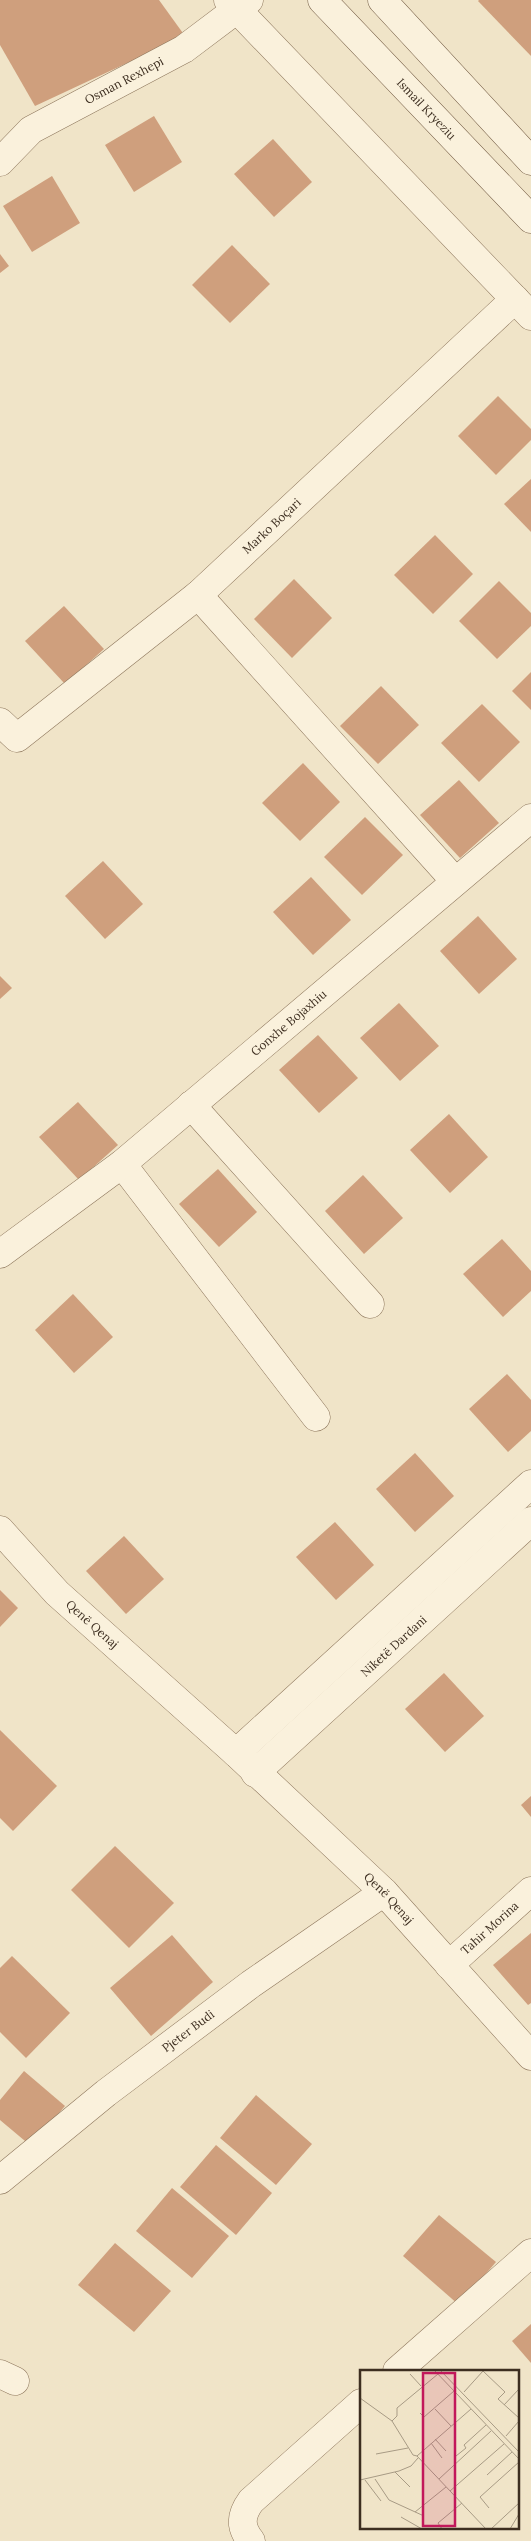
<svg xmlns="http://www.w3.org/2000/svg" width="531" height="2541" font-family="Lora,serif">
	<rect width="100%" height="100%" fill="#f0e4c8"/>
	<!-- building -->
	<g fill="#cf9f7d">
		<path d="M0,0H159L185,36L35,106L0,45Z"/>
		<path d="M479,0H531V56L478,1Z"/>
		<path d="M154,116L182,162L134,192L105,145Z"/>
		<path d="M273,139L312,182L274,217L234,174Z"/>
		<path d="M52,176L80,223L32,252L3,206Z"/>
		<path d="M232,245L270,284L230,323L192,285Z"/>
		<path d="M0,254L9,266L0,273Z"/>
		<path d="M498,396L531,429V440L496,475L458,436Z"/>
		<path d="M531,479V532L504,504Z"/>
		<path d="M435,535L473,574L433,614L394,575Z"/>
		<path d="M294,579L332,618L292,658L254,619Z"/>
		<path d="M499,581L531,613V626L497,659L459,621Z"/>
		<path d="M64,606L104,649L65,684L25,641Z"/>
		<path d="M531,672V710L512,691Z"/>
		<path d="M381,686L419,725L378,764L340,726Z"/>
		<path d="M482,704L520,742L479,782L441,743Z"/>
		<path d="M303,763L340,802L300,841L262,803Z"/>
		<path d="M459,780L499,823L460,858L420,815Z"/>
		<path d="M365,817L403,855L362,895L324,857Z"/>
		<path d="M103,861L143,904L105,939L65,896Z"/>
		<path d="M311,877L351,920L313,955L273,912Z"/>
		<path d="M478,916L517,959L479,994L440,951Z"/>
		<path d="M0,976L12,988L0,999Z"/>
		<path d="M399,1003L439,1046L400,1081L360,1038Z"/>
		<path d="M318,1035L358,1078L319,1113L279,1070Z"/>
		<path d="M78,1102L118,1145L79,1180L39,1137Z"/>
		<path d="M449,1114L488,1157L450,1193L410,1150Z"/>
		<path d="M218,1169L257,1212L219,1247L179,1204Z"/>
		<path d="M363,1175L403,1218L364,1254L325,1211Z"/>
		<path d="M502,1239L531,1271V1291L503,1317L463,1274Z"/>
		<path d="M73,1294L113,1337L74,1373L35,1330Z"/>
		<path d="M507,1374L531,1400V1431L508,1452L469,1409Z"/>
		<path d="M415,1453L454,1496L415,1532L376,1489Z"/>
		<path d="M335,1522L374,1565L336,1600L296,1557Z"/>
		<path d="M124,1536L164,1579L126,1614L86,1571Z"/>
		<path d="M0,1590L18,1608L0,1627Z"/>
		<path d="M444,1673L484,1716L445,1752L405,1709Z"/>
		<path d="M0,1730L57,1786L13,1831L0,1818Z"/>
		<path d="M531,1796V1817L521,1805Z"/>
		<path d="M115,1846L174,1903L129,1948L71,1890Z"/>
		<path d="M531,1933V2003L528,2005L493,1965Z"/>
		<path d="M172,1935L213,1982L151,2036L110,1988Z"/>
		<path d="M12,1956L70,2013L26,2058L0,2032V1968Z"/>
		<path d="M24,2071L65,2106L31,2146L0,2120V2100Z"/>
		<path d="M256,2095L312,2144L276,2185L220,2138Z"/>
		<path d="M216,2145L272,2193L236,2235L180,2187Z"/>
		<path d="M172,2188L229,2236L192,2278L136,2231Z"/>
		<path d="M439,2215L496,2262L459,2305L403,2256Z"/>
		<path d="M115,2243L171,2291L134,2332L78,2285Z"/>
		<path d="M531,2324V2363L512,2341Z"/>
	</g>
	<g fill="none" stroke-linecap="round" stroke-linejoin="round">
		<defs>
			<g id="minor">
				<path d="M228,0L531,316"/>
				<path id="s1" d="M0,162L31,130L184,49L249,0"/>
				<path d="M198,595L455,881"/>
				<path id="s2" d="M0,722L17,738L198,595L515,299"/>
				<path d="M191,1105L370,1304"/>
				<path d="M122,1164L316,1417"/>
				<path id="s3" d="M0,1254L122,1164L531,818"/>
				<path id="s4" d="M0,1530L57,1593L236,1753L384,1892L531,2056"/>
				<path d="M236,1753L531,1484"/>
				<path id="s5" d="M255,1773L531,1521"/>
				<path id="s6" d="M449,1965L531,1891"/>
				<path id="s7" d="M0,2180L106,2093L251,1984L384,1892"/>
				<path d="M397,2371L531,2253"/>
				<path d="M0,2374L15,2381"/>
				<path d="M251,2541C240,2527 240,2516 251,2501L361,2403"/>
			</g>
			<g id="secondary">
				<path id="s8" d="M322,0L531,219"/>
				<path d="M382,0L531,161"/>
			</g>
		</defs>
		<!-- minor casing -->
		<use href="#minor" stroke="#8d765c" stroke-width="29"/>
		<!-- secondary casing -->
		<use href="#secondary" stroke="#6f573f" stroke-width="29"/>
		<!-- minor -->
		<use href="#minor" stroke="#faf1dc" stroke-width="28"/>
		<!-- secondary -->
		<use href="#secondary" stroke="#faf1dc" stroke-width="28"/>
	</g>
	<g text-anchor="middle" stroke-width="5" stroke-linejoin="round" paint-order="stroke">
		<!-- street labels -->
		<g font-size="12" fill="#3d2e20" stroke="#f7eed8">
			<text dy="4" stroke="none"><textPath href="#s1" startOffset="150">Osman Rexhepi</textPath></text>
			<text dy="4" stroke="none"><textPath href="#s8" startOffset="151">Ismail Kryeziu</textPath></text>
			<text dy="4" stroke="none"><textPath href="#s2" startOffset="355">Marko Boçari</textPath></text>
			<text dy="4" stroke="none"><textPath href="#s3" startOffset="370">Gonxhe Bojaxhiu</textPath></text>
			<text dy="4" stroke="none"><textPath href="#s4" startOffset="132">Qenë Qenaj</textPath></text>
			<text dy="4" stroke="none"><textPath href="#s5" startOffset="188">Niketë Dardani</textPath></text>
			<text dy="4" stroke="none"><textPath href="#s4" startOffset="536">Qenë Qenaj</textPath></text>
			<text dy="4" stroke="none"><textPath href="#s6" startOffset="55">Tahir Morina</textPath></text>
			<text dy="4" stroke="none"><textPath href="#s7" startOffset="240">Pjeter Budi</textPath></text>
		</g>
	</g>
	<!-- overview -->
	<g transform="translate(360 2370)">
		<rect width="159" height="159" fill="#f0e4c8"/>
		<path fill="none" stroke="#a89b85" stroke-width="1" d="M74,0L159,89M80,0L159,82M123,1L145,22L138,29L159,48M50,4L61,16M104,22L123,1M0,28L32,51L53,85L57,86L126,159M144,35L159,19M75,39L91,56M60,43L64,47L94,21M32,51L37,46V38L78,4M146,66L159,51M75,69L86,81M71,73L82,88M16,84L48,78M57,86L111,39M96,86L106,78L104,75L126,55M35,102L50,117M127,105L152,82M15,109L29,130L64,146M79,109L131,61M0,110L39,101L51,96L58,88M5,110L21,131M90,121L144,74M129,138L120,127L159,92M55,142L86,117M41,147L62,159M82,159L78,153L102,133M131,159L159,133M150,159L159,144"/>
		<path fill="#c2185b" fill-opacity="0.15" stroke="#c2185b" stroke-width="2.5" d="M63,3H95V156H63Z"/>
		<rect width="159" height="159" fill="none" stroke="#3d2e20" stroke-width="2.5"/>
	</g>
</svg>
